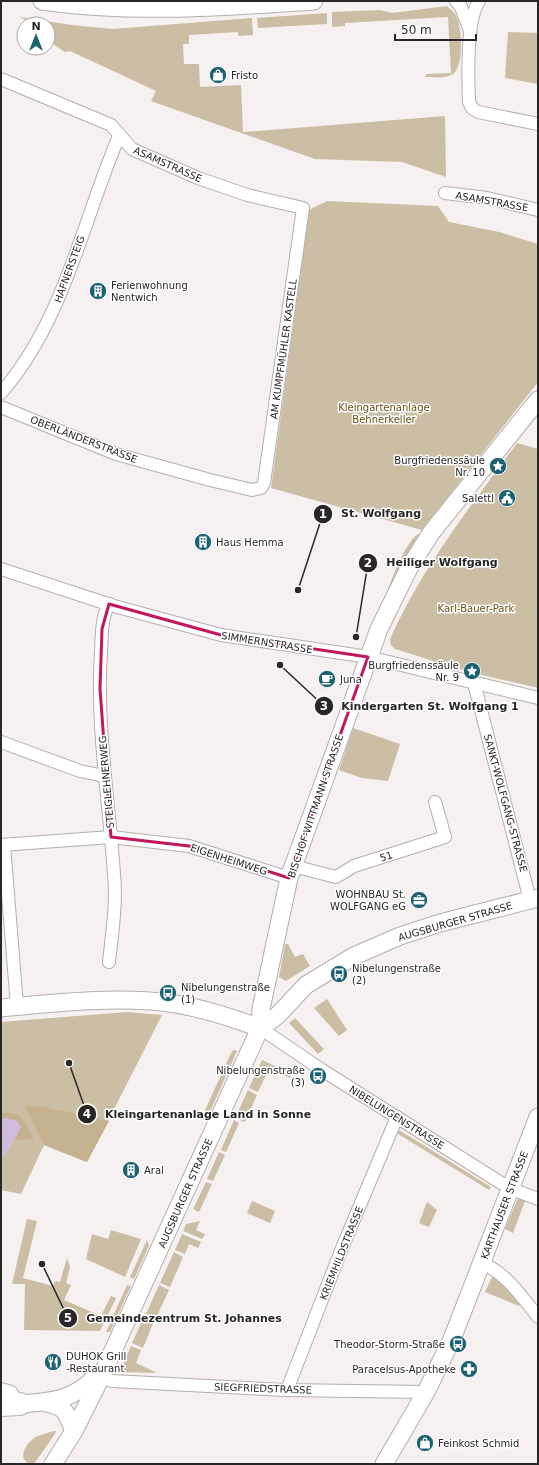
<svg xmlns="http://www.w3.org/2000/svg" width="539" height="1465" font-family="'DejaVu Sans',sans-serif">
	<rect width="100%" height="100%" fill="#f6f0f0"/>
	<!-- green -->
	<g fill="#ccbea5">
		<path d="M447,6C451,10 455,12 457,18C462,29 464,67 453,74C445,79 433,77 425,77L427,74L451,73L448,17L345,23V26L332,27V12L380,10L392,13Z"/>
		<path d="M327,13V24L258,28L257,18Z"/>
		<path d="M19,17L72,25L112,29L252,18L253,35L238,36V32L189,35V44H183L184,64H199L200,87L241,85L243,132L445,116L446,177L402,162L315,159L151,101L156,91L70,51L65,52L48,41L51,32L48,30V24H36Z"/>
		<path d="M508,32L538,33V84L505,78Z"/>
		<path d="M327,201L438,206L449,222L499,232L538,244V382L422,530L271,488L309,210Z"/>
		<path d="M517,443L538,449V688L469,672L395,649L391,645L390,639C422,567 471,506 517,443Z"/>
		<path d="M421,533L383,603C388,589 406,536 421,533Z"/>
		<path d="M353,728L400,744L388,781L362,778L339,770Z"/>
		<path d="M285,944H288L295,957L303,954L310,966L286,981L279,977Z"/>
		<path d="M327,999L347,1030L339,1036L314,1008Z"/>
		<path d="M127,1012L162,1015L87,1162L44,1145L21,1194L1,1190V1022Z"/>
		<path d="M295,1018L324,1049L318,1054L289,1023Z"/>
		<path d="M235,1050L237,1051L206,1121L201,1119L232,1051Z"/>
		<path d="M262,1060L292,1074L290,1078L269,1069L258,1092L249,1088Z"/>
		<path d="M248,1090L257,1095L245,1122L235,1118Z"/>
		<path d="M234,1120L239,1123L226,1152L221,1150Z"/>
		<path d="M399,1130L491,1187L489,1190L395,1132Z"/>
		<path d="M219,1152L225,1155L213,1181L207,1179Z"/>
		<path d="M206,1182L212,1184L199,1212L193,1209Z"/>
		<path d="M518,1198L525,1201L513,1233L505,1229Z"/>
		<path d="M252,1201L275,1211L270,1223L247,1213Z"/>
		<path d="M427,1202L437,1210L429,1227L419,1223Z"/>
		<path d="M27,1219L37,1221L23,1278L53,1286L55,1281L60,1282L67,1258L70,1267L66,1283L71,1285L64,1300L101,1316L111,1296L116,1298L100,1331L24,1330L25,1284H12Z"/>
		<path d="M200,1221L196,1230L205,1234L202,1239L183,1231L186,1224Z"/>
		<path d="M111,1230L141,1239L125,1277L86,1259L92,1234L108,1239Z"/>
		<path d="M182,1234L201,1242L198,1248L189,1244L185,1254L175,1250Z"/>
		<path d="M147,1240L149,1246L134,1279L130,1277Z"/>
		<path d="M174,1252L183,1257L170,1287L160,1283Z"/>
		<path d="M494,1273L520,1300L519,1306L485,1292Z"/>
		<path d="M127,1285L131,1286L110,1332H106Z"/>
		<path d="M159,1285L169,1290L156,1318L146,1314Z"/>
		<path d="M144,1317L154,1321L143,1348L132,1343Z"/>
		<path d="M131,1346L141,1350L136,1363L157,1373L120,1372Z"/>
		<path d="M54,1431H56L55,1434L34,1464C17,1464 23,1446 33,1439C38,1435 48,1433 54,1431Z"/>
	</g>
	<!-- forest -->
	<g fill="#c5b18f">
		<path d="M25,1106L44,1107L109,1121L87,1162L44,1145Z"/>
		<path d="M1,1113C24,1111 24,1122 34,1139L15,1140L21,1127L6,1118L1,1119Z"/>
	</g>
	<!-- water -->
	<path fill="#d0bbdd" d="M6,1118L17,1121L21,1127L7,1153L1,1158V1119Z"/>
	<g fill="none" stroke-linecap="round" stroke-linejoin="round">
		<defs>
			<g id="street">
				<path d="M456,1L461,7L470,31"/>
				<path d="M479,1C466,20 468,78 469,102L472,108L478,112L538,124"/>
				<path d="M1,79L111,125L132,149L198,178L247,195L303,208L264,483L261,488L252,490L210,480L116,454L1,407"/>
				<path d="M445,193L487,198L538,210"/>
				<path d="M1,393C64,321 82,223 119,136"/>
				<path d="M1,569L114,606L221,635L368,657L538,698"/>
				<path d="M109,604C101,618 102,636 101,652C96,726 109,799 114,874C117,903 112,933 109,962"/>
				<path d="M474,683L530,900"/>
				<path d="M1,742L80,771L104,776"/>
				<path d="M1,845L111,837L189,846L289,878"/>
				<path d="M4,845L17,1006"/>
				<path d="M293,866L336,877L354,866L445,837L435,802"/>
				<path d="M260,1028L322,1070L509,1188L538,1199"/>
				<path d="M482,1263C507,1274 522,1297 538,1317"/>
				<path d="M101,1377L112,1381L283,1390L426,1392"/>
				<path d="M1,1389L11,1392L20,1404"/>
				<path d="M287,1390L342,1248L397,1117"/>
			</g>
			<g id="secondary">
				<path d="M42,1C133,14 223,7 314,1"/>
				<path d="M1,1008C53,1003 118,996 169,1003C200,1007 230,1017 260,1028"/>
				<path d="M260,1028L261,1009L289,878L379,629L409,568L431,533L538,400"/>
				<path d="M46,1403C67,1407 66,1413 74,1431"/>
				<path d="M20,1404C51,1402 75,1400 97,1375"/>
				<path d="M53,1464L74,1431L101,1377L260,1028L278,1015L306,985L354,956L400,936L440,923L538,898"/>
				<path d="M384,1464L426,1392L452,1339L538,1117"/>
			</g>
			<path id="highway" d="M1,1405L20,1404"/>
		</defs>
		<!-- street casing -->
		<use href="#street" stroke="#b4afaf" stroke-width="14"/>
		<!-- secondary casing -->
		<use href="#secondary" stroke="#b4afaf" stroke-width="19"/>
		<!-- highway casing -->
		<use href="#highway" stroke="#b4afaf" stroke-width="24"/>
		<!-- street -->
		<use href="#street" stroke="#fff" stroke-width="12"/>
		<!-- secondary -->
		<use href="#secondary" stroke="#fff" stroke-width="17"/>
		<!-- highway -->
		<use href="#highway" stroke="#fff" stroke-width="22"/>
	</g>
	<!-- marked area -->
	<path fill="none" stroke="#c2185b" stroke-width="3" stroke-linejoin="round" d="M109,604L221,635L368,657L289,878L189,846L111,837L100,689L102,629Z"/>
	<!-- icons -->
	<defs>
		<symbol id="shop-disc" viewBox="-11 -11 22 22"><circle r="9.5" fill="#1a6271" stroke="#fff"/><path d="M-5-2.5h2.3a2.7 3.5 0 0 1 5.4 0H5L5.5 6h-11ZM-1.5-2.5h3a1.5 2.3 0 0 0-3 0Z" fill="#fff"/></symbol>
		<symbol id="building-disc" viewBox="-11 -11 22 22"><circle r="9.5" fill="#1a6271" stroke="#fff"/><path d="M-4-6H4V6H1V3H-1V6H-4ZM-2.5-4.3h1.7v1.8h-1.7ZM.8-4.3h1.7v1.8H.8ZM-2.5-1h1.7V.8h-1.7ZM.8-1h1.7V.8H.8Z" fill="#fff"/></symbol>
		<symbol id="sight-disc" viewBox="-11 -11 22 22"><circle r="9.5" fill="#1a6271" stroke="#fff"/><path d="M0-6L1.8-2.2L6-1.7L2.9 1.2L3.7 5.4L0 3.3L-3.7 5.4L-2.9 1.2L-6-1.7L-1.8-2.2Z" fill="#fff"/></symbol>
		<symbol id="civic-disc" viewBox="-11 -11 22 22"><circle r="9.5" fill="#1a6271" stroke="#fff"/><path d="M-.6-6.5H3V-4.5H.6V-3L4-1V1h2V6H-6V1h2V-1L-.6-3ZM-1.2 2.5V6h2.4V2.5Z" fill="#fff"/></symbol>
		<symbol id="cafe-disc" viewBox="-11 -11 22 22"><circle r="9.5" fill="#1a6271" stroke="#fff"/><path d="M-5.5-4.5H6V0H3Q3 3.5 0 3.5H-2.5Q-5.5 3.5-5.5 0ZM3-3.2v2h1.7v-2ZM-6 4.5H4V6H-6Z" fill="#fff"/></symbol>
		<symbol id="office-disc" viewBox="-11 -11 22 22"><circle r="9.5" fill="#1a6271" stroke="#fff"/><path d="M-6-3h4V-5.5h4V-3h4V5H-6ZM-1-4.5V-3h2v-1.5ZM-6 0V1H6V0Z" fill="#fff"/></symbol>
		<symbol id="bus-disc" viewBox="-11 -11 22 22"><circle r="9.5" fill="#1a6271" stroke="#fff"/><path d="M-5-6H5V4H4V6H2V4H-2V6H-4V4H-5ZM-3.5-4V0h7V-4ZM-3.5 1.2v1.5H-2V1.2ZM2 1.2v1.5H3.5V1.2Z" fill="#fff"/></symbol>
		<symbol id="restaurant-disc" viewBox="-11 -11 22 22"><circle r="9.5" fill="#1a6271" stroke="#fff"/><path d="M-5-6h1v4h1v-4h1v4h1v-4h1v5L-1.5 .5V6h-2V.5L-5-1ZM5-6V6H3V1.5H1.5Q1.5-4 5-6Z" fill="#fff"/></symbol>
		<symbol id="pharmacy-disc" viewBox="-11 -11 22 22"><circle r="9.5" fill="#1a6271" stroke="#fff"/><path d="M-2-6h4v4h4v4h-4v4h-4v-4h-4v-4h4Z" fill="#fff"/></symbol>
	</defs>
	<g fill-rule="evenodd">
		<use href="#shop-disc" x="208" y="65" width="20" height="20"/>
		<use href="#building-disc" x="88" y="281" width="20" height="20"/>
		<use href="#sight-disc" x="488" y="456" width="20" height="20"/>
		<use href="#civic-disc" x="497" y="488" width="20" height="20"/>
		<use href="#building-disc" x="193" y="532" width="20" height="20"/>
		<use href="#sight-disc" x="462" y="661" width="20" height="20"/>
		<use href="#cafe-disc" x="317" y="669" width="20" height="20"/>
		<use href="#office-disc" x="409" y="890" width="20" height="20"/>
		<use href="#bus-disc" x="329" y="964" width="20" height="20"/>
		<use href="#bus-disc" x="158" y="983" width="20" height="20"/>
		<use href="#bus-disc" x="308" y="1066" width="20" height="20"/>
		<use href="#building-disc" x="121" y="1160" width="20" height="20"/>
		<use href="#bus-disc" x="448" y="1334" width="20" height="20"/>
		<use href="#restaurant-disc" x="43" y="1352" width="20" height="20"/>
		<use href="#pharmacy-disc" x="459" y="1359" width="20" height="20"/>
		<use href="#shop-disc" x="415" y="1433" width="20" height="20"/>
	</g>
	<g text-anchor="middle" stroke-width="3" stroke-linejoin="round" paint-order="stroke">
		<!-- poi labels -->
		<g font-size="10" fill="#282626" stroke="#fff" text-anchor="start">
			<text x="231" y="79">Fristo</text>
			<text x="111" y="289">Ferienwohnung<tspan x="111" dy="12">Nentwich</tspan></text>
			<text x="485" y="464" text-anchor="end">Burgfriedenssäule<tspan x="485" dy="12">Nr. 10</tspan></text>
			<text x="494" y="502" text-anchor="end">Salettl</text>
			<text x="216" y="546">Haus Hemma</text>
			<text x="459" y="669" text-anchor="end">Burgfriedenssäule<tspan x="459" dy="12">Nr. 9</tspan></text>
			<text x="340" y="683">Juna</text>
			<text x="406" y="898" text-anchor="end">WOHNBAU St.<tspan x="406" dy="12">WOLFGANG eG</tspan></text>
			<text x="352" y="972">Nibelungenstraße<tspan x="352" dy="12">(2)</tspan></text>
			<text x="181" y="991">Nibelungenstraße<tspan x="181" dy="12">(1)</tspan></text>
			<text x="305" y="1074" text-anchor="end">Nibelungenstraße<tspan x="305" dy="12">(3)</tspan></text>
			<text x="144" y="1174">Aral</text>
			<text x="445" y="1348" text-anchor="end">Theodor-Storm-Straße</text>
			<text x="66" y="1360">DUHOK Grill<tspan x="66" dy="12">-Restaurant</tspan></text>
			<text x="456" y="1373" text-anchor="end">Paracelsus-Apotheke</text>
			<text x="438" y="1447">Feinkost Schmid</text>
		</g>
		<!-- street labels -->
		<g font-size="10" fill="#282626" stroke="#fff">
			<text transform="translate(168 164) rotate(24)" y="4">ASAMSTRASSE</text>
			<text transform="translate(492 201) rotate(10)" y="4">ASAMSTRASSE</text>
			<text transform="translate(69 269) rotate(-70)" y="4">HAFNERSTEIG</text>
			<text transform="translate(283 349) rotate(-82)" y="4">AM KUMPFMÜHLER KASTELL</text>
			<text transform="translate(84 439) rotate(21)" y="4">OBERLÄNDERSTRASSE</text>
			<text transform="translate(267 642) rotate(9)" y="4">SIMMERNSTRASSE</text>
			<text transform="translate(106 782) rotate(-95)" y="4">STEIGLEHNERWEG</text>
			<text transform="translate(506 803) rotate(75)" y="4">SANKT-WOLFGANG-STRASSE</text>
			<text transform="translate(315 806) rotate(-71)" y="4">BISCHOF-WITTMANN-STRASSE</text>
			<text transform="translate(386 856) rotate(-17)" y="4">51</text>
			<text transform="translate(229 859) rotate(18)" y="4">EIGENHEIMWEG</text>
			<text transform="translate(455 921) rotate(-16)" y="4">AUGSBURGER STRASSE</text>
			<text transform="translate(397 1117) rotate(32)" y="4">NIBELUNGENSTRASSE</text>
			<text transform="translate(185 1193) rotate(-66)" y="4">AUGSBURGER STRASSE</text>
			<text transform="translate(504 1205) rotate(-69)" y="4">KARTHAUSER STRASSE</text>
			<text transform="translate(341 1253) rotate(-68)" y="4">KRIEMHILDSTRASSE</text>
			<text transform="translate(263 1388) rotate(2)" y="4">SIEGFRIEDSTRASSE</text>
		</g>
		<!-- park labels -->
		<g font-size="10" fill="#6d5117" stroke="#fff">
			<text x="384" y="411">Kleingartenanlage<tspan x="384" dy="12">Behnerkeller</tspan></text>
			<text x="476" y="612">Karl-Bauer-Park</text>
		</g>
	</g>
	<!-- callouts -->
	<path fill="none" stroke="#282626" stroke-width="1.5" d="M298 590L323 514M356 637L368 563M280 665L324 706M69 1063L87 1114M42 1264L68 1318"/>
	<g fill="#282626" stroke="#fff" stroke-width="1.5">
		<circle cx="298" cy="590" r="4"/>
		<circle cx="356" cy="637" r="4"/>
		<circle cx="280" cy="665" r="4"/>
		<circle cx="69" cy="1063" r="4"/>
		<circle cx="42" cy="1264" r="4"/>
		<circle cx="323" cy="514" r="10"/>
		<circle cx="368" cy="563" r="10"/>
		<circle cx="324" cy="706" r="10"/>
		<circle cx="87" cy="1114" r="10"/>
		<circle cx="68" cy="1318" r="10"/>
	</g>
	<g font-size="12" text-anchor="middle" font-weight="bold" fill="#fff">
		<text x="323" y="518">1</text>
		<text x="368" y="567">2</text>
		<text x="324" y="710">3</text>
		<text x="87" y="1118">4</text>
		<text x="68" y="1322">5</text>
	</g>
	<g font-size="11" text-anchor="middle" font-weight="bold" fill="#282626" stroke="#fff" stroke-width="3" stroke-linejoin="round" paint-order="stroke">
		<text x="381" y="517">St. Wolfgang</text>
		<text x="442" y="566">Heiliger Wolfgang</text>
		<text x="430" y="710">Kindergarten St. Wolfgang 1</text>
		<text x="208" y="1118">Kleingartenanlage Land in Sonne</text>
		<text x="184" y="1322">Gemeindezentrum St. Johannes</text>
	</g>
	<!-- border -->
	<rect width="539" height="1465" fill="none" stroke="#282626" stroke-width="4"/>
	<!-- north arrow -->
	<g transform="translate(36 36)"><circle r="19" fill="#ffffff" stroke="#a9a8a8"/>
	<path d="M0-3L7 15L0 10L-7 15Z" fill="#1a6271"/>
	<text y="-6" font-size="11" font-weight="bold" text-anchor="middle" fill="#282626">N</text>
	</g>
	<!-- scale -->
	<path d="M395 34v6h81v-6" fill="none" stroke="#282626" stroke-width="2"/>
	<text x="401" y="34" font-size="12" fill="#282626" stroke="#ffffff" stroke-width="3" paint-order="stroke">50 m</text>
</svg>
